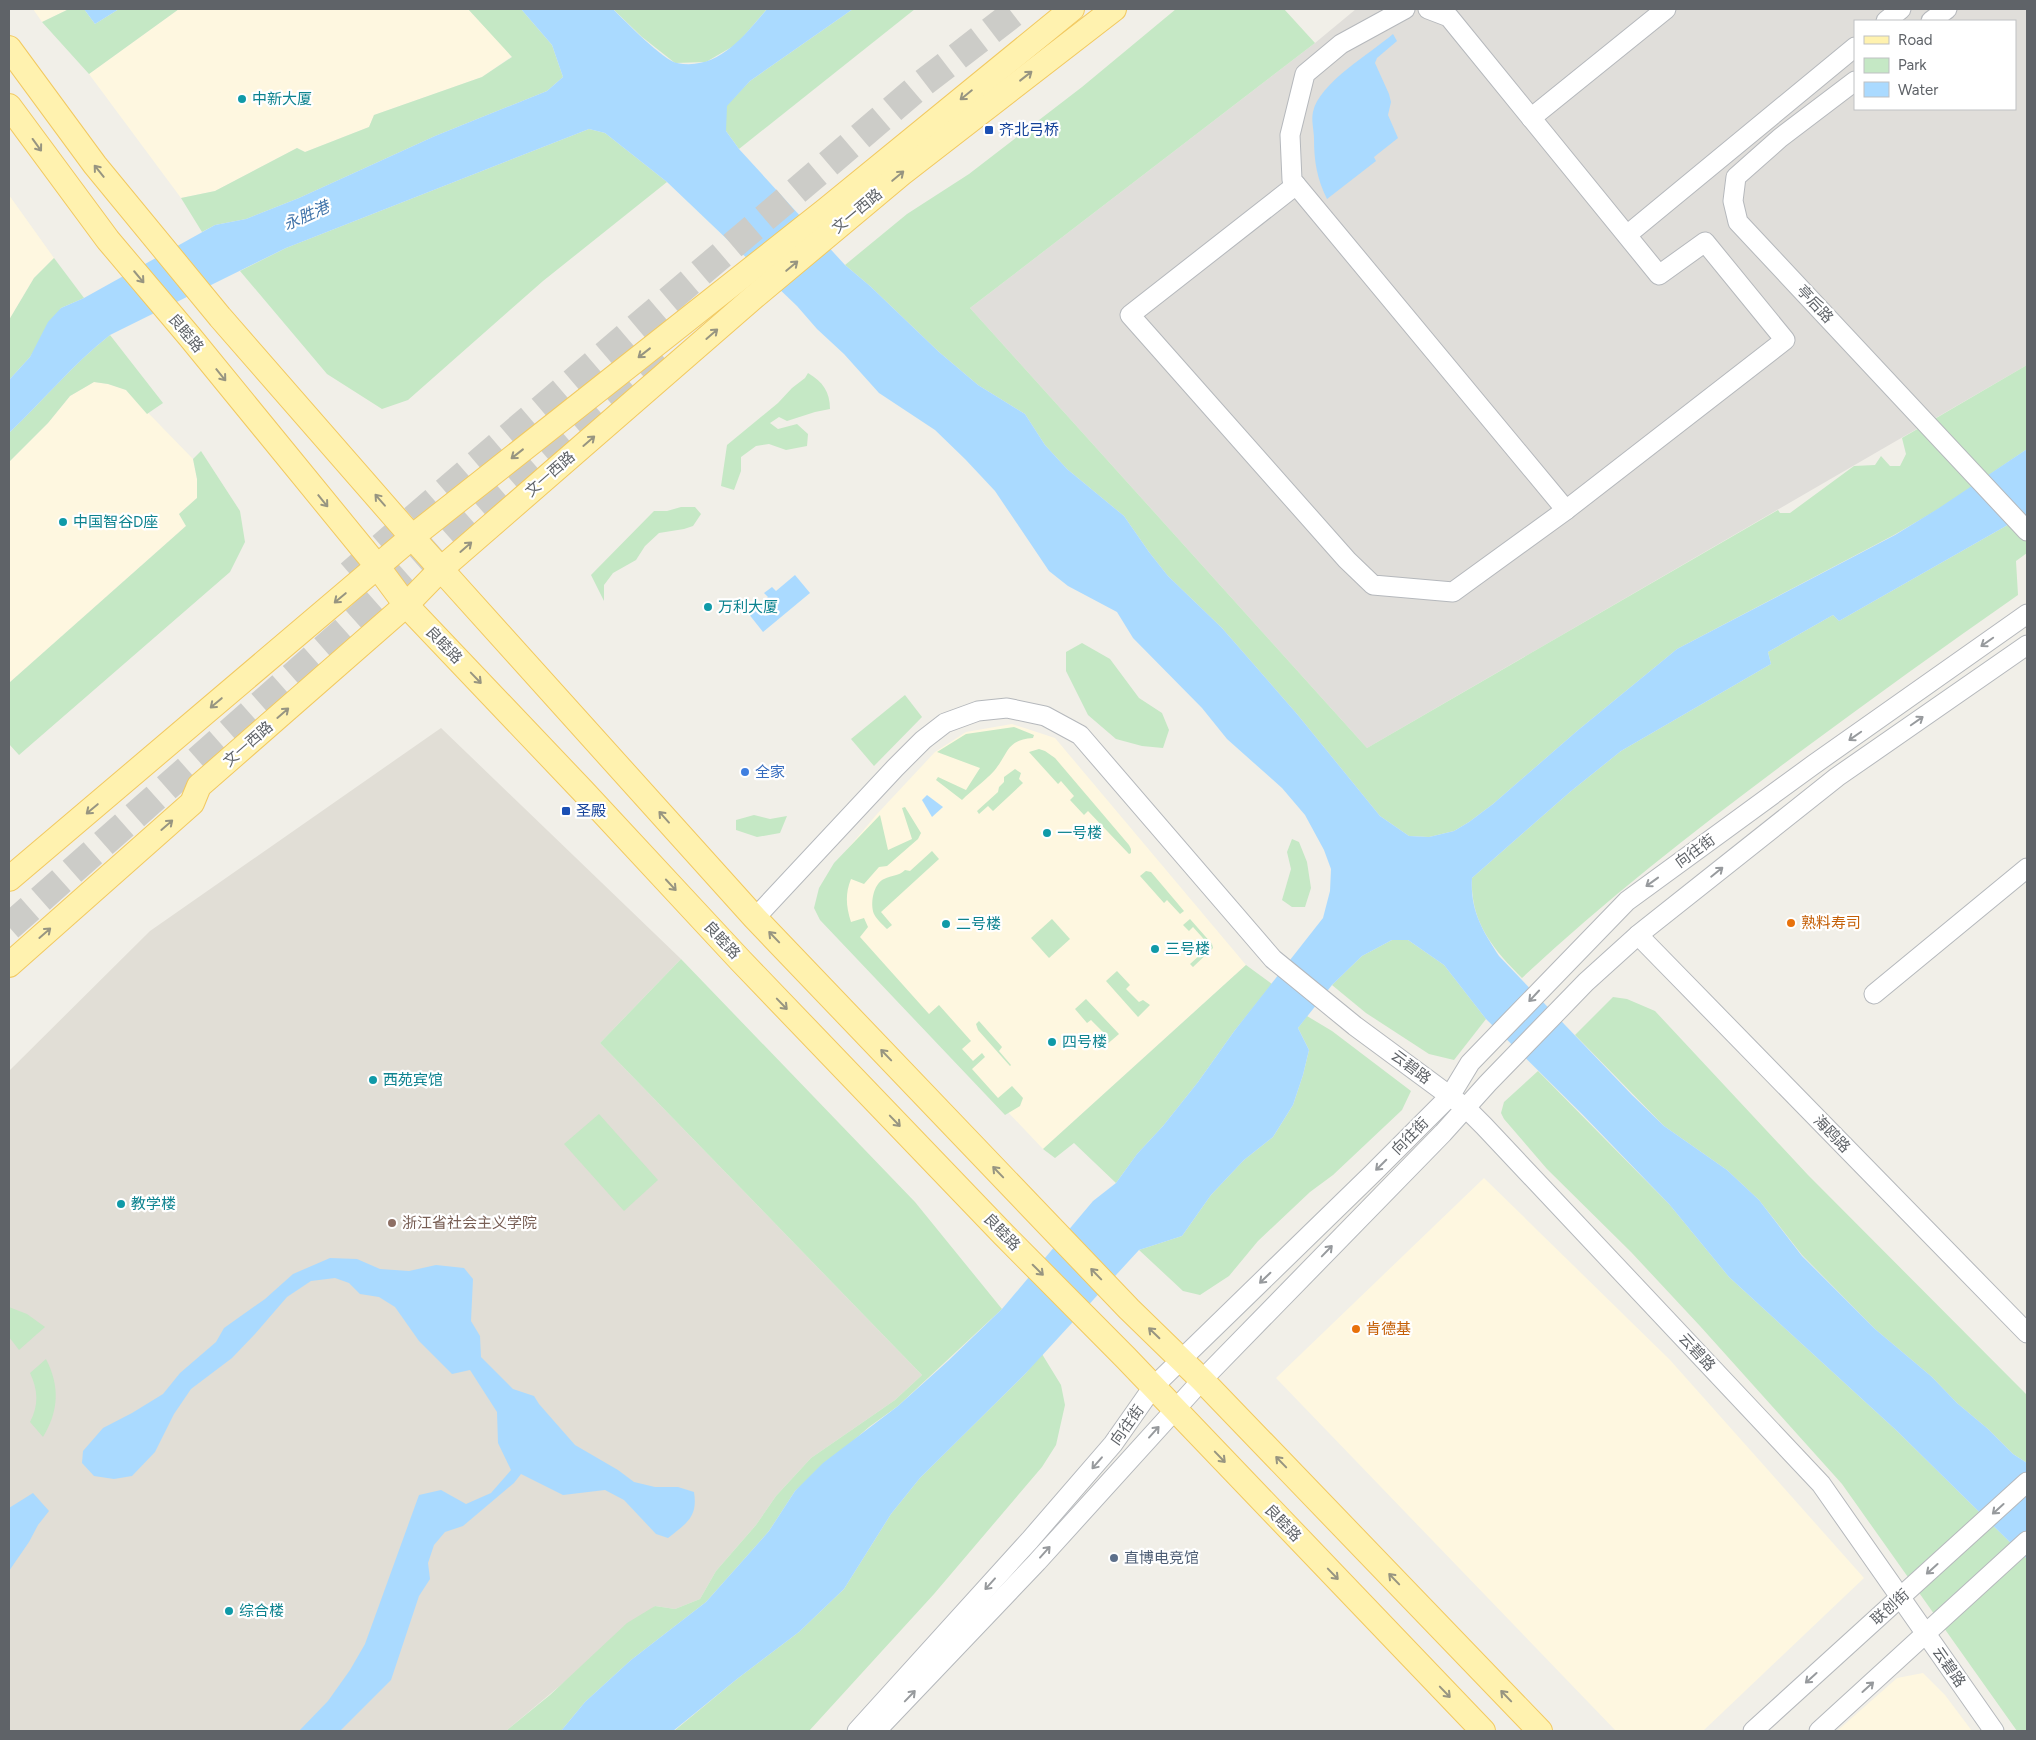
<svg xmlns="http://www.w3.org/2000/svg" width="2036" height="1740" font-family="Figtree,'Noto Sans SC',sans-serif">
	<rect width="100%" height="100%" fill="#f1efe8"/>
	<!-- commercial -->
	<g fill="#fef7e0">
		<path d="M33,9H69L42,22Z"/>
		<path d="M179,9H468L512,56L482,77L374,115L369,127L305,152L297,148L215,191L181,198L89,74Z"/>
		<path d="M9,195L54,258L34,278L9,320Z"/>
		<path d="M94,382L108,384L126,390L193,459L197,479V498L179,514L186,526L9,683V462L48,423L70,396Z"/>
		<path d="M1012,724L1055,738L1246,965L1043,1149L819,913L833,866L878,813L935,752L966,732Z"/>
		<path d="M1484,1178L1670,1360L1864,1578L1703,1731H1616L1276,1378Z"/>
		<path d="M1923,1673L1945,1695L1972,1731H1837L1897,1678Z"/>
	</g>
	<!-- industrial -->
	<path fill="#e0deda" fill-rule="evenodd" d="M1356,9H2027V365L1367,748L970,308L1315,43ZM1855,21H2015V109H1855Z"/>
	<!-- education -->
	<path fill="#e1ded6" d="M441,728L681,959L600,1043L922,1375L895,1400L811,1458L776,1496L756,1525L716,1571L700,1599L675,1609L655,1606L506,1731H9V1071L150,931Z"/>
	<!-- green -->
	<g fill="#c5e8c5">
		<path d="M69,9H84L95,24L119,9H179L89,74L42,22Z"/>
		<path d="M468,9H521L552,45L563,77L547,91L435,136L299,198L246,219L215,225L202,232L181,198L215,191L297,148L305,152L369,127L374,115L482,77L512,57Z"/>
		<path d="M613,9H767L737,44L706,62L675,63L642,37Z"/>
		<path d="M853,9H915L739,149L726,131V106L750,81Z"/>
		<path d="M1176,9H1284L1315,43L970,308L1367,748L1778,510L1780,513H1790L1854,466L1875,465L1881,456L1890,466H1900L1906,454L1902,438L2027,365V449L1942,507L1894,535L1677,649L1577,731L1493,804L1469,822L1454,831L1429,837L1409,836L1380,816L1297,714L1222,628L1168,576L1149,552L1124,516L1067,469L1045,445L1025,414L978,385L939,352L870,286L845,265L907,214L969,174L1082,87Z"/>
		<path d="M589,129L605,133L667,182L543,281L408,400L382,409L327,374L240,271L286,248Z"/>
		<path d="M54,258L84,298L61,308L30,357L9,380V320L34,278Z"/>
		<path d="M110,335L163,403L147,414L126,390L108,384L94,382L70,396L48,423L9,462V433C43,401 73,364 110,335Z"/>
		<path d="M808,373C823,382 830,392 830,409L815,412L787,421L779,417L770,423L778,429L797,424L808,434L807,446L786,450L769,444L756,446L741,457V471L734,490L721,486L727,445L778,403L792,388L805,378Z"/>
		<path d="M201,451L240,511L245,542L230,572L19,755L9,744V683L186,526L179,514L197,498V479L193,459Z"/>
		<path d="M681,507H695L701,514L693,526L684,529L659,533L645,546L636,560L613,573L604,585V601L591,575L654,511H667Z"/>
		<path d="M2027,514V553L2016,561L2018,595C1943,647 1870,700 1797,754C1702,825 1608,897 1522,978C1493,949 1470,922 1472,878L1570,792L1621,751L1771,664L1768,652L1833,615L1839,621Z"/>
		<path d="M1082,643L1110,659L1139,698L1162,713L1169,730L1163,748L1142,746L1116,739L1088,715L1066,671V652Z"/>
		<path d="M905,695L922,717L874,766L851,739Z"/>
		<path d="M1014,727L1034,735L1033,738C1006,740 1009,753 994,771C985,781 972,790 962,800L936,780L938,777L966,790L980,768L937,752L966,734Z"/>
		<path d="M1039,749L1045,751L1055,758L1129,845L1131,849V853L1129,854L1088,811L1084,815L1070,800L1074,796L1061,781L1058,784L1029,752Z"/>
		<path d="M1015,769L1021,773L1019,779L1023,783L993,811L988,806L979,814L977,811L998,792L999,787L1004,782V777Z"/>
		<path d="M905,807L921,833L918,839L887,866L879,867L864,884L851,879C845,894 846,906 851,922L864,918L868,927L860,937L929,1014L939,1005L971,1041L962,1049L973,1061L982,1053L985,1057L972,1069L998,1098L1012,1086L1023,1098L1020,1106L1005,1115L820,920L814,908L819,888L834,863L880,815L888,850L912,839L902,808Z"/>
		<path d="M754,815L770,819L787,816L780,833L757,837L736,830V820Z"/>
		<path d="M1292,839L1299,842L1307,862L1311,888L1305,907H1292L1282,900L1291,869L1287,852Z"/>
		<path d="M932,851L939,859L881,912L892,925L887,929C883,925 877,920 874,914C870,904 873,884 884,879C892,875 899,876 905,870L910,871Z"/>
		<path d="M1146,871L1151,872L1184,911L1180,914L1167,900L1164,903L1140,876Z"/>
		<path d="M1052,919L1070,939L1049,958L1031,938Z"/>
		<path d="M1190,919L1212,944L1213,948L1193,967L1190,964L1210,946L1193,927L1189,931L1183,925Z"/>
		<path d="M1392,940H1408L1444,965L1486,1019L1454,1060L1429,1054L1366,1013L1332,985L1362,956Z"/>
		<path d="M681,959L915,1202L1002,1309L898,1406L869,1427L795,1491L769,1531L706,1602L631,1660L585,1702L561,1731H506L550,1695L627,1623L655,1606L675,1609L700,1599L716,1571L756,1525L776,1496L811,1458L895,1400L922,1375L600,1043Z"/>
		<path d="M1246,965L1272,984L1235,1030L1198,1082L1163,1126L1137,1154L1116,1183L1074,1143L1055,1158L1043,1149Z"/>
		<path d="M1117,971L1130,985L1126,989L1139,1002L1143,1000L1150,1005L1138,1017L1106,981Z"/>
		<path d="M1613,997L1627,999L1655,1011L1808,1175L2027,1395V1463L2013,1454L1988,1429L1957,1403L1932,1377L1875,1329L1802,1255L1759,1200L1727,1170L1664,1126L1575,1035Z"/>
		<path d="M1086,999L1119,1034L1105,1046L1102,1043L1104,1041L1101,1037L1104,1033L1091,1020L1087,1023L1075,1009Z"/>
		<path d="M1307,1016L1332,1031L1411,1091L1402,1110L1333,1175L1310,1192L1258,1241L1229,1276L1200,1295L1183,1291L1139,1250L1182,1236L1211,1195L1244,1160L1273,1137L1293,1105L1303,1075L1309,1050L1298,1028Z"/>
		<path d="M979,1021L1002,1047L999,1051L1011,1065L1010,1066L978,1030L976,1024Z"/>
		<path d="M1538,1071L1669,1204L1729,1277L1897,1431L2027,1559V1731H2017L1842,1484L1700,1326L1631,1252L1547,1169L1504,1119L1501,1113L1504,1102Z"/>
		<path d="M599,1114L658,1180L624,1211L564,1144Z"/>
		<path d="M9,1307L27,1314L45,1327L19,1350L9,1337Z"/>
		<path d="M1042,1354L1061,1385L1065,1405L1056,1445L1042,1467L934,1594L809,1731H674L737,1679L799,1632L844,1589L891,1514L920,1478L1026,1373Z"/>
		<path d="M46,1359C60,1386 59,1411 43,1437L30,1422C39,1405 38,1390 30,1373Z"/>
	</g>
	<!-- water -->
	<g fill="#aadaff">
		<path d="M84,9H119L95,24Z"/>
		<path d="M521,9H613C624,20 664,61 677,63C718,71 744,36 767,9H853L750,81L727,106L726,131L739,149L845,265L870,286L939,352L978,385L1025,414L1045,445L1067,469L1124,516L1149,552L1168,576L1222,628L1297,714L1380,816L1409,836L1429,837L1454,831L1469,822L1493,804L1577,731L1677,649L1895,535L1939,508L2027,449V514L1839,621L1833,615L1768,652L1771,664L1621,751L1570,792L1472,878C1470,910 1482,930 1499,956L1632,1095L1664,1126L1727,1170L1759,1200L1802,1256L1875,1329L1932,1377L1957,1403L1988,1429L2013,1454L2027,1463V1559L1897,1431L1729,1277L1669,1204L1583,1115L1486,1019L1444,965L1408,940H1392L1362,956L1332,985L1298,1028L1309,1050L1303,1075L1293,1105L1273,1137L1244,1160L1211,1195L1182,1236L1139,1250L1026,1373L920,1478L891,1514L844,1589L799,1632L737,1679L673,1731H561L585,1702L631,1660L706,1602L769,1531L795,1491L823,1463L898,1406L948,1361L1002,1309L1093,1201L1116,1183L1137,1154L1163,1126L1198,1082L1235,1030L1323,918L1330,891L1331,869L1324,850L1305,815L1282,788L1227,739L1202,708L1133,638L1117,612L1068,586L1049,571L995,491L965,459L935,430L879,393L844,354L817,329L797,306L667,182L605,133L589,129L286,248L110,335C73,364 43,401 9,433V380L30,357L48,322L61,308L84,298L215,225L246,219L299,198L435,136L547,91L563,77L552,45Z"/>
		<path d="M1393,34L1397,41L1377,58L1375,63L1389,94L1391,102L1388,115L1398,138L1374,157L1376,161L1327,199C1317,179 1314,161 1314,139C1314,131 1311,120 1313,112C1319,83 1371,53 1393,34Z"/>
		<path d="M795,575L810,593L763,632L748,613L768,597L764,593L772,587L776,591Z"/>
		<path d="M927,795L943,807L932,817L922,800Z"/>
		<path d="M330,1258L357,1259L380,1269L409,1271L436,1265L464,1268L473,1279L471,1321L480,1336L481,1357L513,1389L534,1396L539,1404L575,1445L618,1470L634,1482L655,1487H678L694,1492C698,1517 687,1523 668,1538L656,1534L624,1500L605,1490L563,1495L521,1474L514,1483L463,1526L445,1532L434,1545L428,1563L430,1579L419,1596L391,1680L340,1731H299L328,1701L350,1670L365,1644L419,1495L441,1490L466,1504L491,1493L511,1470L498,1443L497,1412L470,1370L452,1374L419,1341L395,1307L379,1297L360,1294L349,1283L335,1278L311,1281L287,1297L255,1334L232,1358L191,1389L174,1414L155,1452L132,1476L114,1479L94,1476L82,1463L83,1451L103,1428L132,1413L163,1394L180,1373L216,1342L224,1328L265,1299L293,1274Z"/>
		<path d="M33,1493L49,1511L38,1525L29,1542L9,1571V1508Z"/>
	</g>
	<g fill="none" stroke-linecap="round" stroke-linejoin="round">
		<!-- highway-tunnel -->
		<g stroke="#ccccc8" stroke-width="28" stroke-dasharray="28 14" stroke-linecap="butt">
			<path d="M350,574L472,468L923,83L1019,9"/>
			<path d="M9,927L495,497L661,353"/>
		</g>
		<defs>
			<g id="minor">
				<path d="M1405,9L1341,44L1305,74L1290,135L1292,180L1566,510L1785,340L1705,242L1659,275L1449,17L1428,9"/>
				<path d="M1886,21L1901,9"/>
				<path d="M1931,21L1947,9"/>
				<path d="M1855,81L1780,138L1736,177L1733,201L1738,222L2027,531"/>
				<path d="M1531,118L1666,9"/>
				<path d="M1296,185L1130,315L1347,560L1373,585L1453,592L1566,510"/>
				<path d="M1627,235L1855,47"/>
				<path d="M755,918L895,768L923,740L945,723L978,711L1007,708L1045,716L1080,735L1273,959L1355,1026L1466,1108L1484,1126L1821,1484L1994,1731"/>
				<path d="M1638,935L2027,1333"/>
				<path d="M1874,994L2027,868"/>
				<path d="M857,1731L1030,1540L1113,1444L1153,1387L1372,1174L1450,1096L1470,1063L1627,901L1813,765L2027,614"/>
				<path d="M876,1731L1037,1562L1202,1380L1443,1133L1488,1083L1586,982L1638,935L1837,777L2027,645"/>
				<path d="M1753,1731L2027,1482"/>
				<path d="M1819,1731L2027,1541"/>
			</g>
			<g id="major">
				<path d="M9,48L95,165L220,317L412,537L755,918L1129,1309L1202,1380L1540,1731"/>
				<path d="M9,106L108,240L190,337L377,566L406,605L582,790L740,960L1004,1235L1126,1358L1483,1731"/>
				<path d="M9,879L412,537L826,210L1072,9"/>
				<path d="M9,965L192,803L199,786L406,605L441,569L754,297L901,174L1114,9"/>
			</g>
		</defs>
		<!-- minor casing -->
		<use href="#minor" stroke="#b5b8bc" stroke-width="21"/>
		<!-- major casing -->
		<use href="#major" stroke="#f2c960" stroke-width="26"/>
		<!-- minor -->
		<use href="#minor" stroke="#fff" stroke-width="19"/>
		<!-- major -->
		<use href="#major" stroke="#fff2af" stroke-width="24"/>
	</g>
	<!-- one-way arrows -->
	<defs><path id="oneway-shaft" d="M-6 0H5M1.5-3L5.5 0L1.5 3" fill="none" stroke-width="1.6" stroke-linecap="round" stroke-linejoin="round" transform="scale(1.25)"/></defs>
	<g stroke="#979581">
		<use href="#oneway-shaft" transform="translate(1026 76) rotate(-38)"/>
		<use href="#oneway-shaft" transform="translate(966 95) rotate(141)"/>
		<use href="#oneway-shaft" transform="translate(37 145) rotate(54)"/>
		<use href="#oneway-shaft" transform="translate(99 171) rotate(-129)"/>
		<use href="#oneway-shaft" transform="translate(898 176) rotate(-40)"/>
		<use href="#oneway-shaft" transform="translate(792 266) rotate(-40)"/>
		<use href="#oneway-shaft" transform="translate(139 277) rotate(50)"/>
		<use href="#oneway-shaft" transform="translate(712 334) rotate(-41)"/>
		<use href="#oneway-shaft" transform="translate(644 353) rotate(142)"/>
		<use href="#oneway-shaft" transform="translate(221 375) rotate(51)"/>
		<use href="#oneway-shaft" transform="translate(589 441) rotate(-41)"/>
		<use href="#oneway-shaft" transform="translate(517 454) rotate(142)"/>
		<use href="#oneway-shaft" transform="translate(380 500) rotate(-131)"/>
		<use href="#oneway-shaft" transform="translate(323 501) rotate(51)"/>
		<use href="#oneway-shaft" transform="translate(466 547) rotate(-41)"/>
		<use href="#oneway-shaft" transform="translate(340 598) rotate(140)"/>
		<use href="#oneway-shaft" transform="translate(476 678) rotate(46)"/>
		<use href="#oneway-shaft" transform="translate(216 703) rotate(140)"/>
		<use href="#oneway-shaft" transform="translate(283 713) rotate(-41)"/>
		<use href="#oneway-shaft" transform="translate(92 809) rotate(140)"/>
		<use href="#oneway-shaft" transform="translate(664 817) rotate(-132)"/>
		<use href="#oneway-shaft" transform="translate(167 825) rotate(-41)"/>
		<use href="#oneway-shaft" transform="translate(671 885) rotate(47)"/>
		<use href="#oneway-shaft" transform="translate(45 933) rotate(-41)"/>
		<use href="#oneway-shaft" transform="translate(774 937) rotate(-134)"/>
		<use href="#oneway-shaft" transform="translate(782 1004) rotate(46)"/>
		<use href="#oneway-shaft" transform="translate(886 1055) rotate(-134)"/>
		<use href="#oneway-shaft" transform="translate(895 1121) rotate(46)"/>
		<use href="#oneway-shaft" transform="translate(998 1172) rotate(-134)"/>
		<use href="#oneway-shaft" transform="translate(1038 1270) rotate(45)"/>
		<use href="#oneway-shaft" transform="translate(1096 1274) rotate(-134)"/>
		<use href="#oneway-shaft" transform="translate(1154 1333) rotate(-136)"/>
		<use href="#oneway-shaft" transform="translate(1220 1457) rotate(46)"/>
		<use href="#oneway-shaft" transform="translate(1281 1462) rotate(-134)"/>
		<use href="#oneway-shaft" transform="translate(1333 1574) rotate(46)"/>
		<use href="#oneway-shaft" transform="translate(1394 1579) rotate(-134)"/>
		<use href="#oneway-shaft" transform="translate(1445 1692) rotate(46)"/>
		<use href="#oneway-shaft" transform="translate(1506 1696) rotate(-134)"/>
	</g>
	<g stroke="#979a9d">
		<use href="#oneway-shaft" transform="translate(1987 642) rotate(145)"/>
		<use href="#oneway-shaft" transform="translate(1917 721) rotate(-35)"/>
		<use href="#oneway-shaft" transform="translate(1855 736) rotate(145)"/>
		<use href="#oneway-shaft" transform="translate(1717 872) rotate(-39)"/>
		<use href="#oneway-shaft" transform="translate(1652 882) rotate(144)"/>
		<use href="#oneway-shaft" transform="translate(1534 996) rotate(133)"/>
		<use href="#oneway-shaft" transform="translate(1381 1165) rotate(135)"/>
		<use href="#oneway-shaft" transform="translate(1327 1251) rotate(-46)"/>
		<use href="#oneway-shaft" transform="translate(1265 1278) rotate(136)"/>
		<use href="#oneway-shaft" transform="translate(1154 1432) rotate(-48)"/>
		<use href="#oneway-shaft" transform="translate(1097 1463) rotate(131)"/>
		<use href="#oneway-shaft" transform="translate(1998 1509) rotate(138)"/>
		<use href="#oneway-shaft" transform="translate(1045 1552) rotate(-48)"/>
		<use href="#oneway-shaft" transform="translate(1932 1569) rotate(138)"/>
		<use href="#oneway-shaft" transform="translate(990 1584) rotate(132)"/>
		<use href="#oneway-shaft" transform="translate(1811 1678) rotate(138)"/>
		<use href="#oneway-shaft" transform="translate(1868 1687) rotate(-42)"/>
		<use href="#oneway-shaft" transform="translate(910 1696) rotate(-46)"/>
	</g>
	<!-- markers -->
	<g fill="#0f9aa8" stroke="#fff" stroke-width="2">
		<circle cx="242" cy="99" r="5"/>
		<circle cx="63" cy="522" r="5"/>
		<circle cx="708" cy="607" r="5"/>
		<circle cx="1047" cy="833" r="5"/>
		<circle cx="946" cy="924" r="5"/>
		<circle cx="1155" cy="949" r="5"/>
		<circle cx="1052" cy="1042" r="5"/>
		<circle cx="373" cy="1080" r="5"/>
		<circle cx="121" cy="1204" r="5"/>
		<circle cx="229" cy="1611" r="5"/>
	</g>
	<g fill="#1a4fb4" stroke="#fff" stroke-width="2">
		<rect x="984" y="125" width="10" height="10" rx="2.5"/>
		<rect x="561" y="806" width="10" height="10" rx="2.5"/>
	</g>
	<circle fill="#3f7fe0" stroke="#fff" stroke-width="2" cx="745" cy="772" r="5"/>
	<g fill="#e8710a" stroke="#fff" stroke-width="2">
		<circle cx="1791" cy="923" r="5"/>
		<circle cx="1356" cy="1329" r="5"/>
	</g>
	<circle fill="#8d6e63" stroke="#fff" stroke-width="2" cx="392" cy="1223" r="5"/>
	<circle fill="#5c6f8a" stroke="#fff" stroke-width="2" cx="1114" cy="1558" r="5"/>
	<g text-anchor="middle" stroke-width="4.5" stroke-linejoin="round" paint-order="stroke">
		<!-- culture labels -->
		<g font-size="15" fill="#0d838f" stroke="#fff" text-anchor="start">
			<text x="252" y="104">中新大厦</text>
			<text x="73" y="527">中国智谷D座</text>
			<text x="718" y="612">万利大厦</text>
			<text x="1057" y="838">一号楼</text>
			<text x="956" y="929">二号楼</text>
			<text x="1165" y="954">三号楼</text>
			<text x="1062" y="1047">四号楼</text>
			<text x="383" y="1085">西苑宾馆</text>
			<text x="131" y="1209">教学楼</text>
			<text x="239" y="1616">综合楼</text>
		</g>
		<!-- transit labels -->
		<g font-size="15" fill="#164399" stroke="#fff" text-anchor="start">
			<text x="999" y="135">齐北弓桥</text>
			<text x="576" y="816">圣殿</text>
		</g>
		<!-- street labels -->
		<g font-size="15" fill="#5f6368" stroke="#fff">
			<text transform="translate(857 211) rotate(-40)" y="5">文一西路</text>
			<text transform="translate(1815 304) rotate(47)" y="5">亭后路</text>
			<text transform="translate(186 333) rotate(50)" y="5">良睦路</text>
			<text transform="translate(550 474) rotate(-41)" y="5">文一西路</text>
			<text transform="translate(444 645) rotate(46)" y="5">良睦路</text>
			<text transform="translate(248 744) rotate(-41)" y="5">文一西路</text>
			<text transform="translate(1695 851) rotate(-36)" y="5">向往街</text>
			<text transform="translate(722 940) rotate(47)" y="5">良睦路</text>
			<text transform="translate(1411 1067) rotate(37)" y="5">云碧路</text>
			<text transform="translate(1832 1134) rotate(46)" y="5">海鸥路</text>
			<text transform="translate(1410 1136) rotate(-45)" y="5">向往街</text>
			<text transform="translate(1002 1232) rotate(46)" y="5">良睦路</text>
			<text transform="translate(1697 1352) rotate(47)" y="5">云碧路</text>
			<text transform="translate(1127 1425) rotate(-54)" y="5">向往街</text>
			<text transform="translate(1283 1523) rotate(46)" y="5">良睦路</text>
			<text transform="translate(1890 1607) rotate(-42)" y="5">联创街</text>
			<text transform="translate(1949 1667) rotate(55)" y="5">云碧路</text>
		</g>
		<!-- shop labels -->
		<g font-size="15" fill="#366cbe" stroke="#fff" text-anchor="start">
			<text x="755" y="777">全家</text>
		</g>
		<!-- food labels -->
		<g font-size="15" fill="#c56008" stroke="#fff" text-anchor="start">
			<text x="1801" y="928">熟料寿司</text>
			<text x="1366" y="1334">肯德基</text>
		</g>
		<!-- education labels -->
		<g font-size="15" fill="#785e54" stroke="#fff" text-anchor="start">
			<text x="402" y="1228">浙江省社会主义学院</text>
		</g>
		<!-- service labels -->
		<g font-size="15" fill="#4e5e75" stroke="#fff" text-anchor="start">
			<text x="1124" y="1563">直博电竞馆</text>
		</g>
		<!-- water labels -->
		<g font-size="16" font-style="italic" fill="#4174aa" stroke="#fff">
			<text transform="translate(306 215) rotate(-24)" y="6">永胜港</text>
		</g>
	</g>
	<!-- border -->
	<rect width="2036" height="1740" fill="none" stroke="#5f6368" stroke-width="20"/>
	<!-- legend -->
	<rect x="1854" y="20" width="162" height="90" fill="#ffffff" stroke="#bfc1c3"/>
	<rect x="1864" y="36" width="25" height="8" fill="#fff2af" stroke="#bfc1c3"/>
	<text x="1898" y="45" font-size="15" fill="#5f6368">Road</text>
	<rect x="1864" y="58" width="25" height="15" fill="#c5e8c5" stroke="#bfc1c3"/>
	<text x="1898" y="70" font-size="15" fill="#5f6368">Park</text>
	<rect x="1864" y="82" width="25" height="15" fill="#aadaff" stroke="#bfc1c3"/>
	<text x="1898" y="95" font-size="15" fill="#5f6368">Water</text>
</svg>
